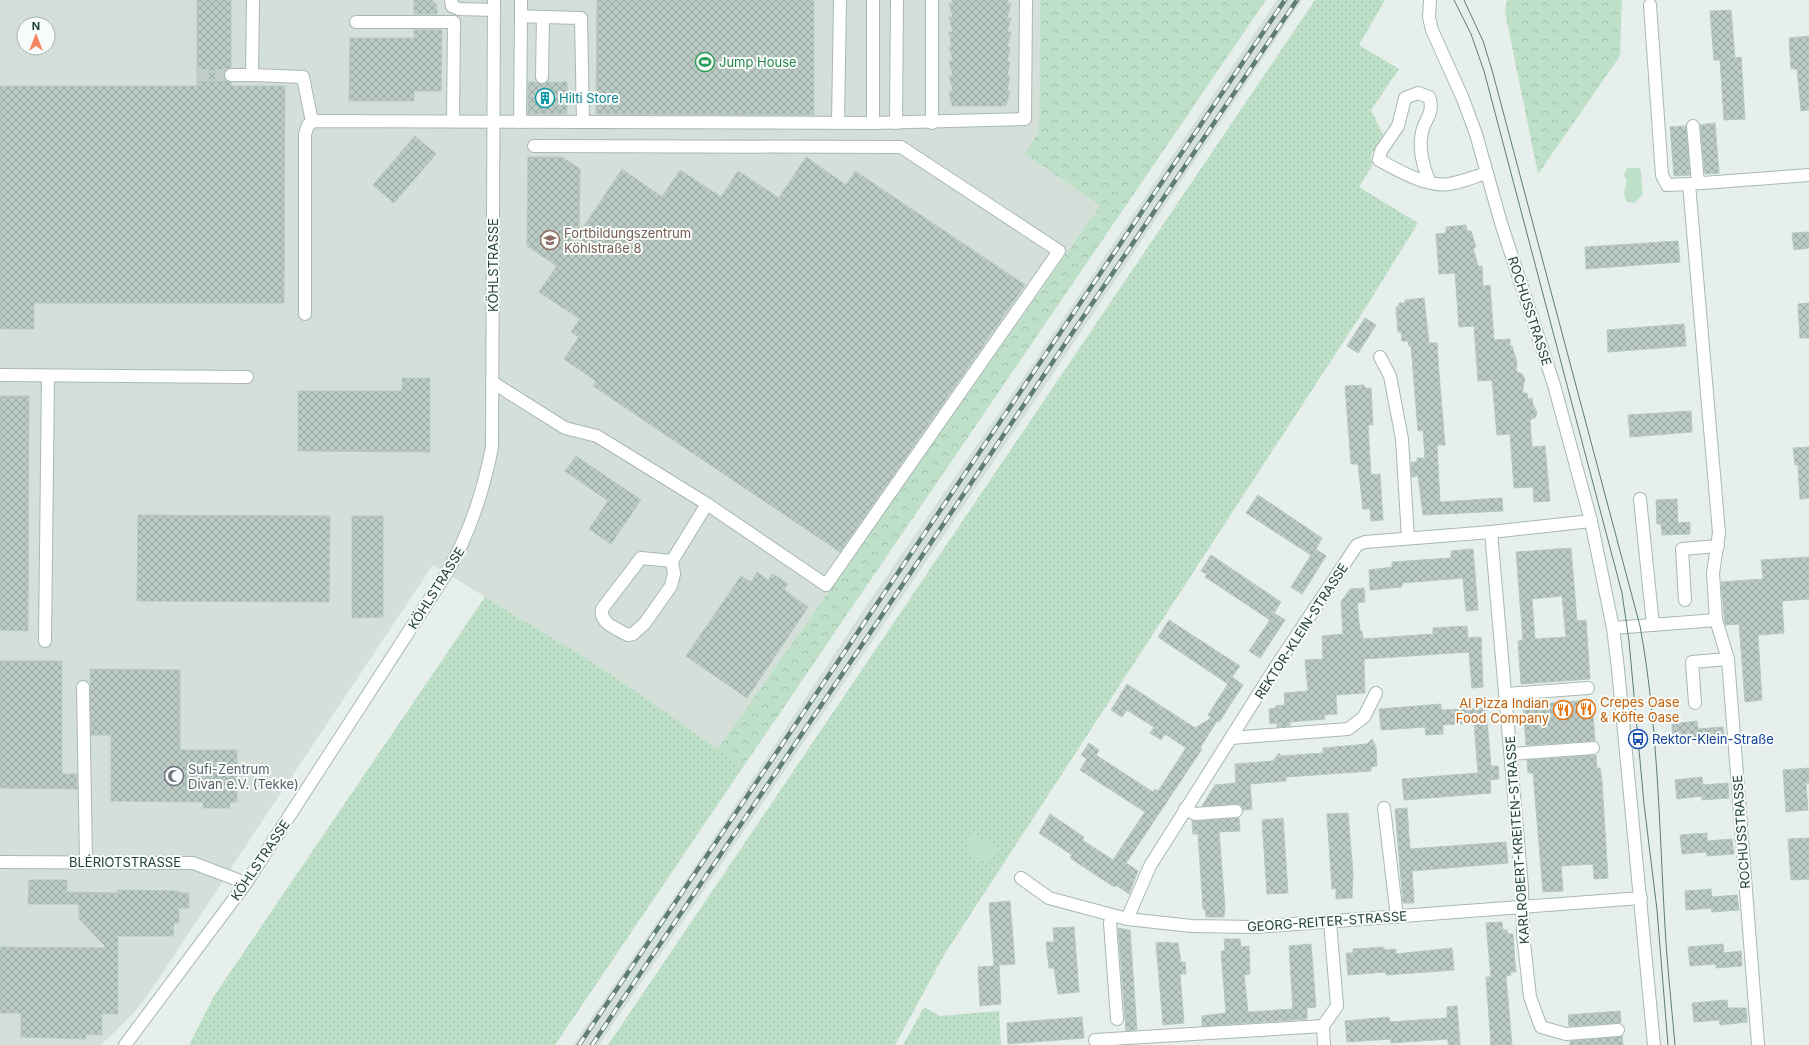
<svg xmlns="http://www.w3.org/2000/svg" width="1809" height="1045" font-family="Inter,sans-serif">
	<defs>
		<pattern id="grass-dots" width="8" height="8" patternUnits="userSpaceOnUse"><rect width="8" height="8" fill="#bfe0c8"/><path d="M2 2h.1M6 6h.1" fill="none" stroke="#a4c1ad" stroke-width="1.8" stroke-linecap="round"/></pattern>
		<pattern id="forest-crowns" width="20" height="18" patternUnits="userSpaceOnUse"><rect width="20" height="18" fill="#bfe0c8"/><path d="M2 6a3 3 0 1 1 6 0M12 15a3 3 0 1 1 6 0" fill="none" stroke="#a4c1ad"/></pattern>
		<pattern id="building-cross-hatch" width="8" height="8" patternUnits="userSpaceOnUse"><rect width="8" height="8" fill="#bbcac4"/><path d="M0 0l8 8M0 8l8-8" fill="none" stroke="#98a6a0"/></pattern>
	</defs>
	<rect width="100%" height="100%" fill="#e6efeb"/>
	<!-- built -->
	<g fill="#d4dfda" fill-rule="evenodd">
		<path d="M0,0H1040L1039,132L1025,154L1100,206L717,750L608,672L433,565L241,853L160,977L137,1009L117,1030L100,1045H0ZM24,24H48V48H24Z"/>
		<path d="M1277,0H1302L1061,362L599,1045H573L706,850L868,603L1028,371Z"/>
	</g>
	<!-- grass -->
	<g fill="url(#grass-dots)">
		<path d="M1315,0H1385L1359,45L1399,69L1371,110L1383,135L1371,155L1372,166L1359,187L1418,223L1366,307L944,955L895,1045H608Z"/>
		<path d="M485,597L608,672L743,767L555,1045H189L214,996Z"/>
		<path d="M924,1007L940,1016L999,1011L1001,1045H903Z"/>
	</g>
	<!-- forest -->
	<g fill="url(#forest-crowns)">
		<path d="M1040,0H1266L743,767L717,750L1100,206L1025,154L1039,131Z"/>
		<path d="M1507,0H1622L1620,56L1538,174L1505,12Z"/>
	</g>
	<!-- park -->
	<g fill="#bfe0c8">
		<path d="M1627,168H1640C1642,176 1641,185 1643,194L1635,203L1627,202C1622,194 1625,189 1627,181L1624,175Z"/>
		<path d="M974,836L998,848L987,863C976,858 962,852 971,837Z"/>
	</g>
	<!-- building -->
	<g fill="url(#building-cross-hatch)" stroke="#b8c9c2" fill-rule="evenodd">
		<path d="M197,0H231V68L227,69L224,75L225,79L231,82V86H285L284,303H34V329H0V86H197Z"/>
		<path d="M414,0H432L437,5V14H414Z"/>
		<path d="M597,0H814V115L596,114Z"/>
		<path d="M952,0H1008L1007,3H1011L1007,18H1011L1007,32H1011L1007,47H1010L1007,62H1010L1007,76H1010L1007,91H1010L1006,106H952L949,91H953L949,76H953L949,61H953L949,47H952L949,32H953L949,17H953L949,3H953Z"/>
		<path d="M1731,10L1735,58L1741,57L1745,119L1724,120L1720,60H1714L1710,11Z"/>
		<path d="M414,30H442L441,91H414V101H349L350,38H414Z"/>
		<path d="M1809,36V110L1801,111L1797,69H1791L1789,38Z"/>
		<path d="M528,82H537L542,84L547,82H567V114H528Z"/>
		<path d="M1715,123L1719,173L1705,174L1700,125Z"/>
		<path d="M1686,126L1690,175L1674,176L1670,127Z"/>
		<path d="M415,136L436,154L394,203L373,185Z"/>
		<path d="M528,157H562L580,169L579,234L622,169L662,197L680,170L721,197L738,171L779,198L806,157L846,185L855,171L1025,285L840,552L593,386L596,381L564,359L579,337L571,332L580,319L539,292L557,266L527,246Z"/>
		<path d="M1466,225L1467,231H1471L1476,247L1473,248L1478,266H1482L1483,286L1490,285L1494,340L1510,339V346H1512L1517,362L1516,371L1522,374L1525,379L1522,393H1527L1528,399L1532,398L1533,405L1537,412L1536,417L1530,420L1532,447L1545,446L1550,501L1534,502L1533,487L1514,488L1510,434L1497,435L1492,380L1478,381L1474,326L1459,327L1455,273L1439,274L1436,234L1446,233V227Z"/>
		<path d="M1809,232V248L1794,250L1792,233Z"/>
		<path d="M1678,241L1680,262L1586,269L1585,247Z"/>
		<path d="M1424,298L1429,343H1437L1439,373L1445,445H1437L1440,502L1502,498L1503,511L1423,515L1418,476L1412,477L1411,462H1417V458H1425L1423,430L1418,431L1411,346H1409L1408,341H1402L1401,332H1398L1396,307H1399V303H1405V300Z"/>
		<path d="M1809,303V338H1800L1798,304Z"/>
		<path d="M1365,318L1376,325L1358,353L1347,346Z"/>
		<path d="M1684,324L1686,346L1608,352L1607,330Z"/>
		<path d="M402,378H430V452L298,451V391H402Z"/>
		<path d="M1364,385L1365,388H1371L1373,425H1368L1371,475L1380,474L1383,520L1371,521L1370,509H1363L1358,464H1351L1345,386Z"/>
		<path d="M0,396H29L28,631L0,630Z"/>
		<path d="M1691,411L1692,432L1630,437L1628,415Z"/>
		<path d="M1809,447V498L1800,499L1798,465H1795L1793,448Z"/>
		<path d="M576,456L641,500L611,544L589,529L608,501L565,471Z"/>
		<path d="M1258,495L1322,538L1316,549L1326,556L1302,594L1291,587L1311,555L1246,513Z"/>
		<path d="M1677,499L1678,523L1690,522V534L1662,535L1661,524H1657L1656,500Z"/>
		<path d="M138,515L330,516L329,602L137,601Z"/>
		<path d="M352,516H383V617L352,618Z"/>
		<path d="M1571,548L1577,621L1586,620L1590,679L1521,684L1518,641L1523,640L1516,552ZM1562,596L1566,637L1535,639L1532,599Z"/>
		<path d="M1473,549L1478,610L1466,611L1463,578L1402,583V587L1370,590L1369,570L1392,567V562L1451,558V551Z"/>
		<path d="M1211,555L1281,602L1272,616L1274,613L1285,620L1260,658L1249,651L1270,620L1205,577L1207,574L1201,571Z"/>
		<path d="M1809,557V599L1782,601L1784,633L1758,635L1762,700L1745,702L1739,624L1725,625L1721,582L1763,579L1761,560Z"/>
		<path d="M757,572L768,580L772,574L776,576L788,584L784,590L808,607L747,698L686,656L741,576L751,582Z"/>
		<path d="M1364,588L1365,602L1357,603L1360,631H1362L1363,639L1433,634V628L1467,626L1468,638L1481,637L1483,687L1472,688L1469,652L1364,659L1365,693L1336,695L1337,714L1324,715L1325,719L1290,722V726L1277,727V723L1270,724L1269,709L1276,708V706L1285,705L1284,693L1308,691L1305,660L1323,659L1322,636L1343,634L1341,602L1350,589Z"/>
		<path d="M1169,620L1240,666L1232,677L1243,685L1219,722L1217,721L1200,748L1202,749L1126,863L1138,871L1129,894L1116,885L1114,887L1070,858L1072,855L1039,833L1050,814L1084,837L1082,840L1113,860L1145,812L1080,770L1087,759L1081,755L1089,743L1099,750L1096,755L1153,792L1155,789L1158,791L1186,748L1165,734L1161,740L1150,733L1154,727L1127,710L1122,717L1111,710L1127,684L1195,728L1211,718L1208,715L1228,684L1158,637Z"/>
		<path d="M0,661H62V774H77V789L0,788Z"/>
		<path d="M90,669L180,670V750H237V802H230V808H203V802L111,801V735H91Z"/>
		<path d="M1592,700L1595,741L1526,745L1523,705Z"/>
		<path d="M1441,704V710L1486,708L1491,766H1498L1499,779L1490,780L1491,793L1404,800L1402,779L1478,773L1474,723L1443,725V734L1426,735L1425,727L1381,730L1379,709Z"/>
		<path d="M1697,721L1698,729L1723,727L1725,742L1698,744V741L1673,742L1672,724Z"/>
		<path d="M1372,739L1376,747L1377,766L1371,767V771L1286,777V781L1250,784L1252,809L1243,810L1240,804H1236L1202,806L1215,785L1236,783L1235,764L1273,761L1279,753L1282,756L1323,753V748L1367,744Z"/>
		<path d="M1596,755L1597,768H1600L1602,782L1608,878L1594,879L1593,864L1561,866L1563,891L1543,892L1533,773H1528L1527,760Z"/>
		<path d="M1809,768V783H1806L1808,810L1786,812L1783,770Z"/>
		<path d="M1702,777L1703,785L1728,783L1729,798L1702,800V796L1677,799L1675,780Z"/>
		<path d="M1407,808L1410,849L1506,842L1508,863L1412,871L1414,903H1403L1395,809Z"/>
		<path d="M1348,813L1353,874L1352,898L1336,899V888L1332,889L1327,814Z"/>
		<path d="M1239,818L1240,831L1219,832L1225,907L1224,917H1206L1205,909H1203L1198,834H1193L1192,821Z"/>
		<path d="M1283,818L1288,893L1267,894L1262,820Z"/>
		<path d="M1707,833V841L1732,839L1734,854L1707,856L1706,852L1682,854L1680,835Z"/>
		<path d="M1809,838V879L1791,880L1788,839Z"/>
		<path d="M29,880H67V892L118,893V890L179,891V893H189V908H179V923H174L173,936H118V1014H102V1035L86,1034V1039L21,1037V1013H0V947L107,948L79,919V904H28Z"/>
		<path d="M1711,889L1712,897L1737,895L1739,910L1712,912L1711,908L1686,910L1685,891Z"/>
		<path d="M1010,901L1015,964L999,965L1001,1004L980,1006L978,967L994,966L989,903Z"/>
		<path d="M1502,922L1503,930H1507L1508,934H1513L1515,964L1516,972H1510L1511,975L1506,976L1512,1045H1491L1486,977H1491L1486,923Z"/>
		<path d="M1074,927L1079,992L1058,994L1054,968H1049L1046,942H1054L1053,928Z"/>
		<path d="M1118,928L1130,930L1137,1030L1126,1031Z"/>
		<path d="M1224,939H1240L1241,947L1249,946L1250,974L1244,975L1248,1012L1293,1009L1289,946L1311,944L1316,1007L1307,1008V1019L1202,1026V1016L1226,1013L1221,951H1225Z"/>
		<path d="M1169,942V943H1178L1181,962H1185L1186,974H1180L1184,1023L1163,1025L1156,943Z"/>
		<path d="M1723,944L1724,953L1741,951L1742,966L1716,968V964L1690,966L1688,947Z"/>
		<path d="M1384,947V950L1396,949V954L1452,948L1454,970L1386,975V972L1348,975L1346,953H1353V949Z"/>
		<path d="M1727,1000L1728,1008H1746L1747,1022L1720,1025L1719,1020L1694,1022L1692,1003Z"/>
		<path d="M1457,1006L1460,1045H1448V1039L1391,1043V1039L1347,1042L1345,1021L1389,1017L1390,1022L1447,1018V1007Z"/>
		<path d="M1620,1011L1621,1023L1569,1026L1568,1015Z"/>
		<path d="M1082,1017L1084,1038L1008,1044L1007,1023Z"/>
		<path d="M1622,1036L1623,1045H1570V1041Z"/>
	</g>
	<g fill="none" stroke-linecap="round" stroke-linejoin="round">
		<!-- minor-tunnel -->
		<path stroke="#bfccc8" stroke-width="12" stroke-dasharray="12 6" stroke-linecap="butt" d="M197,75H231"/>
		<defs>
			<g id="minor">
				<path d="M253,0L252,75L303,77L312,122"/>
				<path d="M451,0L452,6L459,9L494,10"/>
				<path d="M521,0V16L543,17L542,77"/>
				<path d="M932,0V123"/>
				<path d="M1430,0L1429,17L1432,30L1463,99L1476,134L1501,223L1554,385L1591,521L1613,628L1618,669L1654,1045"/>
				<path d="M1650,5L1662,175L1667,185L1689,184"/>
				<path d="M543,17L581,18L583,122"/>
				<path d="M356,22H454L453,121"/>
				<path d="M231,75H252"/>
				<path d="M520,122L521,16"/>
				<path d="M838,123L840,0"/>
				<path d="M873,123V0"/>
				<path d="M896,123L897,0"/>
				<path d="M1693,126L1698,183"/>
				<path d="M1429,181C1423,166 1418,149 1422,132C1425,119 1435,112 1429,97L1418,93L1405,98L1398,126L1381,151L1379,160C1399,171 1431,190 1454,183C1465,181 1476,176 1487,173"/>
				<path d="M305,314V134L308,125L314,121L873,123L1025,119L1026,0"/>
				<path d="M1380,357L1390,376L1402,439L1408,538"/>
				<path d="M0,375L247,377"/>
				<path d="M492,382L565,428L597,436L707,504L826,585L1059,251L901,147L534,146"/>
				<path d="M1640,499L1653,625"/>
				<path d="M1491,532L1522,887L1523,934L1530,997L1541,1027L1566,1034L1618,1030"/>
				<path d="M672,561L641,558L602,609C599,623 617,629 628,635L633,634L645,623L671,586L674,574L672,561L707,504"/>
				<path d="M1685,600L1682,549L1718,546"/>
				<path d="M1613,628L1716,620"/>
				<path d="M45,641L48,376"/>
				<path d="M83,687L86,862"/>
				<path d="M1507,694L1588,688"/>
				<path d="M1695,703L1692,662L1728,659"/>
				<path d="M1231,738L1348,729L1364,717L1376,693"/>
				<path d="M1511,754L1593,748"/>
				<path d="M1384,808L1397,917"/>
				<path d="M1185,809L1195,814L1236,811"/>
				<path d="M0,862L193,863L246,883"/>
				<path d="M1021,878L1049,898L1127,919L1192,926L1255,927L1641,898"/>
				<path d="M1112,915L1110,923L1117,1019"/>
				<path d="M1127,919L1150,866L1273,671L1357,545L1365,542L1491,532L1591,521"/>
				<path d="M1323,1026L1324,1045"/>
				<path d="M1095,1040L1323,1026L1337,1006L1330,922"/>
				<path d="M125,1045L246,883L444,577C469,537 483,493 492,447L494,0"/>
				<path d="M1758,1045L1728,659L1716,620L1713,573L1719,533L1689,184L1809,175"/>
			</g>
		</defs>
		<!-- minor casing -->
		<use href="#minor" stroke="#a8b8b2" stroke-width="14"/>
		<!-- minor -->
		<use href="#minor" stroke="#fff" stroke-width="12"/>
		<!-- tram -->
		<g stroke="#5f7d75" stroke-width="1">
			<path d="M1454,0L1471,34L1484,71L1622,593L1629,641L1644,804L1657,910L1668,1045"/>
			<path d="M1464,0L1483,41L1492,70L1640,626C1657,719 1659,815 1664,909C1666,955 1671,1000 1675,1045"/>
		</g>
		<defs>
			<g id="rail">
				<path d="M579,1045L1285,0"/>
				<path d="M592,1045L1297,0"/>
			</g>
		</defs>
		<!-- rail casing -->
		<use href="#rail" stroke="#5f7d75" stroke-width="4.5"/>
		<!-- rail -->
		<use href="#rail" stroke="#f7fbf9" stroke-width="3" stroke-dasharray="9" stroke-linecap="butt"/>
	</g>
	<!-- icons -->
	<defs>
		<symbol id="stadium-ring" viewBox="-11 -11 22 22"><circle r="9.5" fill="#f7fbf9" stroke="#2e9e5b" stroke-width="1.5"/><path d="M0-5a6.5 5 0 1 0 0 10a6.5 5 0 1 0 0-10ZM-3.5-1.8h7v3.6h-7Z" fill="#2e9e5b"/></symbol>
		<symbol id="building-ring" viewBox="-11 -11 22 22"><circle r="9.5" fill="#f7fbf9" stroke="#0f9aa8" stroke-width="1.5"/><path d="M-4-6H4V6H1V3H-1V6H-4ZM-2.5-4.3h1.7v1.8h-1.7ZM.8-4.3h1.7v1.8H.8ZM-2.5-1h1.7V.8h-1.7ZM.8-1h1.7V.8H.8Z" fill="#0f9aa8"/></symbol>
		<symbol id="school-ring" viewBox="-11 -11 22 22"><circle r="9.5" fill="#f7fbf9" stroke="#8d6e63" stroke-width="1.5"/><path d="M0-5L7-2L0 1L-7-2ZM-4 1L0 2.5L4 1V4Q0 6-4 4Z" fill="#8d6e63"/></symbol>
		<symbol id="restaurant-ring" viewBox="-11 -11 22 22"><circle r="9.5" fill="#f7fbf9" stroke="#e8710a" stroke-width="1.5"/><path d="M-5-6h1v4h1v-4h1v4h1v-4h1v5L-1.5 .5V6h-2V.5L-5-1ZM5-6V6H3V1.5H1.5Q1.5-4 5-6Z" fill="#e8710a"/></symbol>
		<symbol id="bus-ring" viewBox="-11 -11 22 22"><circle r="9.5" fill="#f7fbf9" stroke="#1a4fb4" stroke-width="1.5"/><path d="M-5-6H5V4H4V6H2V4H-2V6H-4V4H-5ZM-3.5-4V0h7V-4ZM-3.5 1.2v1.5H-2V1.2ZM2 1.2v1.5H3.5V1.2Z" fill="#1a4fb4"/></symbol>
		<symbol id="mosque-ring" viewBox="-11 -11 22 22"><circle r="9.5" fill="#f7fbf9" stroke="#6b7280" stroke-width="1.5"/><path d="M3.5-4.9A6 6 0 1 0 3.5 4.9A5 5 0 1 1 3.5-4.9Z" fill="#6b7280"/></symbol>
	</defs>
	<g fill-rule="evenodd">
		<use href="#stadium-ring" x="694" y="51" width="22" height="22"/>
		<use href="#building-ring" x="534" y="87" width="22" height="22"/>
		<use href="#school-ring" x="539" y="229" width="22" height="22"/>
		<use href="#restaurant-ring" x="1575" y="698" width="22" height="22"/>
		<use href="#restaurant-ring" x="1552" y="699" width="22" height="22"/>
		<use href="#bus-ring" x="1627" y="728" width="22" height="22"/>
		<use href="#mosque-ring" x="163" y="765" width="22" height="22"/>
	</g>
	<g text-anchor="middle" stroke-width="4" stroke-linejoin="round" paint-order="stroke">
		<!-- leisure labels -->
		<g font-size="13" fill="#27864d" stroke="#f7fbf9" text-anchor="start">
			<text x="719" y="67">Jump House</text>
		</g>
		<!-- culture labels -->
		<g font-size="13" fill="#0d838f" stroke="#f7fbf9" text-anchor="start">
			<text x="559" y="103">Hilti Store</text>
		</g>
		<!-- education labels -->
		<g font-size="13" fill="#785e54" stroke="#f7fbf9" text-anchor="start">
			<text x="564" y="238">Fortbildungszentrum<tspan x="564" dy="15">Köhlstraße 8</tspan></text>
		</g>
		<!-- street labels -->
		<g font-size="13" fill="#24423a" stroke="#f7fbf9">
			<text transform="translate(493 265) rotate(-90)" y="5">KÖHLSTRASSE</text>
			<text transform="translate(1530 311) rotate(72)" y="5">ROCHUSSTRASSE</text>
			<text transform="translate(436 588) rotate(-58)" y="5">KÖHLSTRASSE</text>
			<text transform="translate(1301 631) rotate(-57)" y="5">REKTOR-KLEIN-STRASSE</text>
			<text transform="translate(1741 832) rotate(-94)" y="5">ROCHUSSTRASSE</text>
			<text transform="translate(1517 840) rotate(-94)" y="5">KARLROBERT-KREITEN-STRASSE</text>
			<text transform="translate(260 860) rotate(-56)" y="5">KÖHLSTRASSE</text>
			<text x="125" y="867">BLÉRIOTSTRASSE</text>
			<text transform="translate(1327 921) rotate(-4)" y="5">GEORG-REITER-STRASSE</text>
		</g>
		<!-- food labels -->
		<g font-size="13" fill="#c56008" stroke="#f7fbf9" text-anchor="start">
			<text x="1600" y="707">Crepes Oase<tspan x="1600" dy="15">&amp; Köfte Oase</tspan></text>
			<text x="1549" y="708" text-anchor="end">Al Pizza Indian<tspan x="1549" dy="15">Food Company</tspan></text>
		</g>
		<!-- transit labels -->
		<g font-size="13" fill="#164399" stroke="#f7fbf9" text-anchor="start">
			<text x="1652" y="744">Rektor-Klein-Straße</text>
		</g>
		<!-- worship labels -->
		<g font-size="13" fill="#5b616d" stroke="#f7fbf9" text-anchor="start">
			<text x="188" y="774">Sufi-Zentrum<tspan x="188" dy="15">Divan e.V. (Tekke)</tspan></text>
		</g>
	</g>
	<!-- north arrow -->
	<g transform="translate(36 36)"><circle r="19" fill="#f7fbf9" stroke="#a3b1ad"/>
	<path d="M0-3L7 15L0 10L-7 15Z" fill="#f4845f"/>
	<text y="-6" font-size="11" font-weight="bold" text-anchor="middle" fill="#24423a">N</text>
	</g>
</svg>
